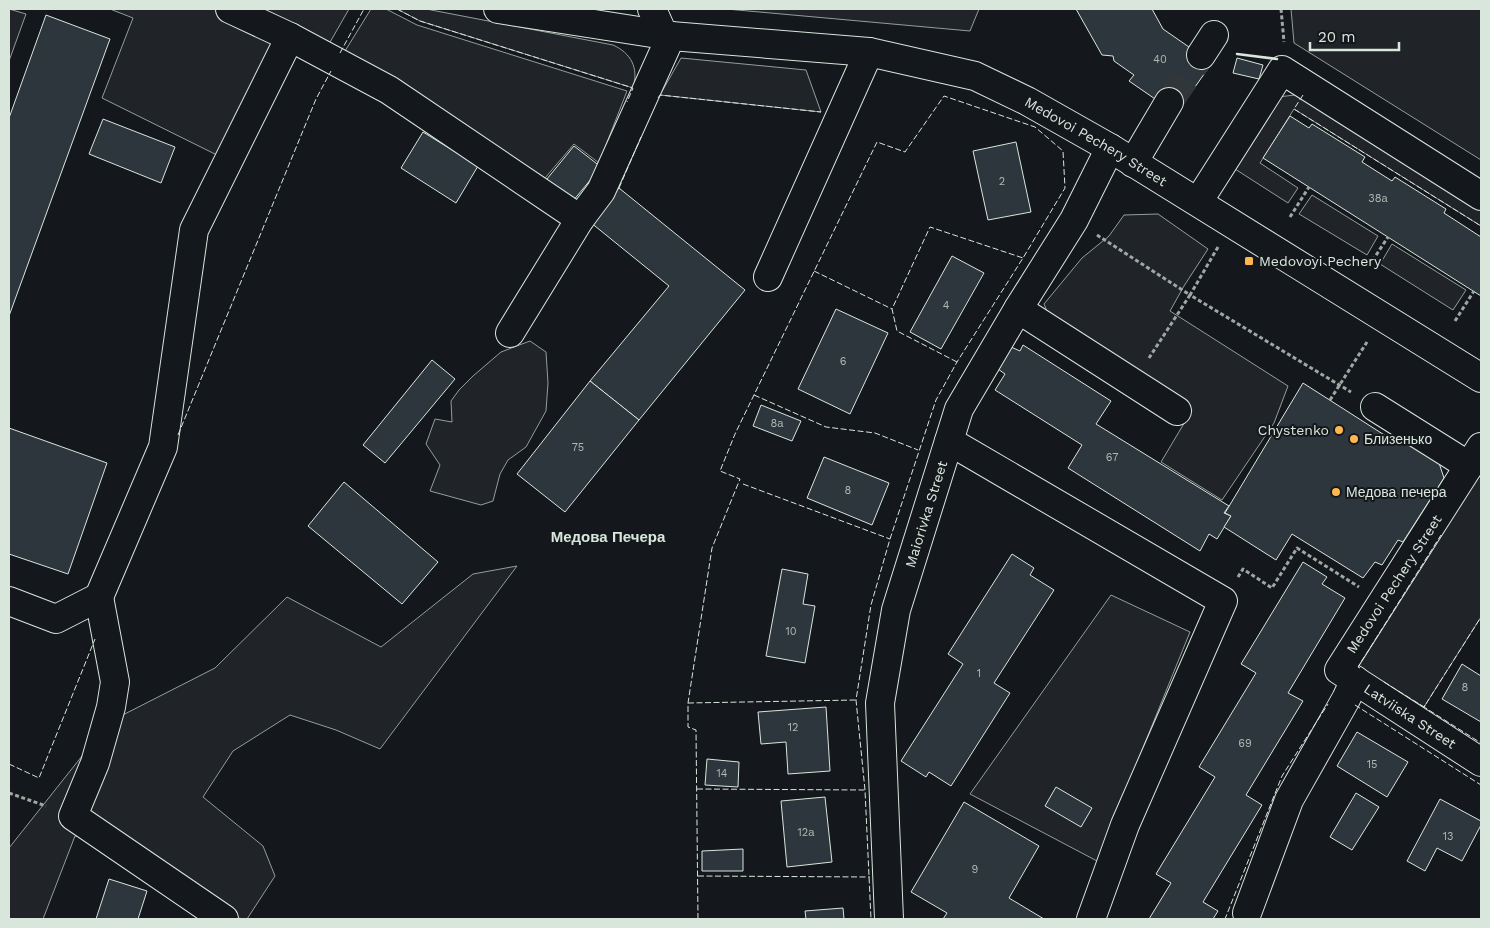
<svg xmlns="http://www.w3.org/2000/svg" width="1490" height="928" font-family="'Work Sans',sans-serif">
	<rect width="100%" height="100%" fill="#14181c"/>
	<!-- green -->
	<g fill="#202428" stroke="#939e99">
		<path d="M9,9L26,14L9,61Z"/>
		<path d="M110,9H349L329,44L291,25L225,159L102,98L133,18Z"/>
		<path d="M371,9H386L417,25L627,91L599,163L574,144L545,178L396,79L345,51Z"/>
		<path d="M397,9H426L613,45C631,53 639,68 633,88L420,21Z"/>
		<path d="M726,9H979L970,31Z"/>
		<path d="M1291,9H1481V160L1294,43Z"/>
		<path d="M681,58L806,70L821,112L660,95Z"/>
		<path d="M1303,94L1481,206V226L1294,109L1260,163L1298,188L1288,203L1235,169L1278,97Z"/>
		<path d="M1312,195L1378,236L1367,255L1299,214Z"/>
		<path d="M1158,214L1208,249L1184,286L1170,311L1288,386L1274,423L1222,500L1161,462L1192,410L1129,367L1049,316L1044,304L1082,258L1109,236L1124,215Z"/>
		<path d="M1392,244L1466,290L1453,310L1380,264Z"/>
		<path d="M530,341L546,352L548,383L546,411L526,447L508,460L500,474L493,501L481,505L430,491L440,465L426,444L435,419L452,422L451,401L459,390L473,376L501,352Z"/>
		<path d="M1481,472V617L1424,707L1358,667Z"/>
		<path d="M517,566L380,749L336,730L290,715L233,751L203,797L263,846L275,876L247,919L193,914L138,848L75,836L43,919H9V848L109,722L215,668L287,597L381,647L473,574Z"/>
		<path d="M1111,595L1190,632L1097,861L970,794Z"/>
	</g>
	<!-- building -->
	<g fill="#2c363c" stroke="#d8e6dc">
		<path d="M1076,9H1152L1163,29L1212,63L1180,108L1158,101L1129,81L1134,75L1114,61L1113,56L1102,55Z"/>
		<path d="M46,15L110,39L9,316V118Z"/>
		<path d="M1237,58L1263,65L1259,79L1233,73Z"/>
		<path d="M1290,116L1309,128L1312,124L1365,157L1362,162L1392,181L1395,177L1446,209L1444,213L1481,237V296L1263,158Z"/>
		<path d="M103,119L175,147L161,183L89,154Z"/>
		<path d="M423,132L478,166L456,203L401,168Z"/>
		<path d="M1016,142L1031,212L988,220L973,151Z"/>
		<path d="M574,146L601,167L568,207L542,185Z"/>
		<path d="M619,188L745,290L639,420L590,381L669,286L590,222Z"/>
		<path d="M952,256L984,273L941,349L910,332Z"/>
		<path d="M836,309L888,333L850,414L798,389Z"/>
		<path d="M1023,345L1111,401L1096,424L1229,506L1224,513L1231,516L1217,539L1209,534L1200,551L1068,468L1082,445L995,390L1005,374L998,369L1011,347L1020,351Z"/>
		<path d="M432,360L455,379L385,463L363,445Z"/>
		<path d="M590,381L639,420L565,512L517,474Z"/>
		<path d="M1303,383L1400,445L1404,441L1439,463L1444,478L1403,542L1398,540L1382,565L1375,562L1363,578L1292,534L1276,560L1224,527L1231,516L1225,513Z"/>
		<path d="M761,405L801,421L792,441L753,426Z"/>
		<path d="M9,428L107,463L68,574L9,554Z"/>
		<path d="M824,457L889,483L872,525L807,498Z"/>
		<path d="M344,482L438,562L402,604L308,526Z"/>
		<path d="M1012,554L1034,568L1030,575L1054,590L994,683L1010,693L951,786L929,772L926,777L901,761L963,664L948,654Z"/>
		<path d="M1303,562L1327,577L1322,584L1345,598L1288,693L1303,701L1246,795L1262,805L1203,902L1218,911L1213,919H1149L1171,883L1156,874L1215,777L1199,767L1256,673L1241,664Z"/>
		<path d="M782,569L808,574L803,604L815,606L805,663L766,656Z"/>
		<path d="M1462,664L1481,676V722L1442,699Z"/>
		<path d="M826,707L830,771L788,774L786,742L761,744L758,712Z"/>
		<path d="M1357,732L1408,762L1387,797L1337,766Z"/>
		<path d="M707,759L739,762L738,787L705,785Z"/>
		<path d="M1056,787L1092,808L1081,827L1045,806Z"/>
		<path d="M1356,793L1379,807L1352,850L1330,837Z"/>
		<path d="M825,797L832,862L787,867L781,801Z"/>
		<path d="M1440,799L1481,821V825L1462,861L1437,848L1425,871L1407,861Z"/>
		<path d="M964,802L1039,846L1009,898L1044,919H943L947,913L911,892Z"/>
		<path d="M743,849V871H702V851Z"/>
		<path d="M109,879L147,891L138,919H96Z"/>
		<path d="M843,908L844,919H806L805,911Z"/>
	</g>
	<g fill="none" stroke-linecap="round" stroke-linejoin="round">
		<!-- minor-tunnel -->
		<path stroke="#313739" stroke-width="28" stroke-dasharray="28 14" stroke-linecap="butt" d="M1169,102L1201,55"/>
		<defs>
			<g id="minor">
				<path d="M230,9L290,37L389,90L580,219"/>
				<path id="s1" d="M498,9L671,36L869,52L975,76L1027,101L1110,148L1481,378"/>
				<path d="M652,9L663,34"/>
				<path d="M1201,55L1214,35"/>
				<path d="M1133,163L1169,102"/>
				<path d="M1198,202L1282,70L1481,196"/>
				<path d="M768,277L869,52"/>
				<path d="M1018,309L1177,411"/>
				<path d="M510,333L580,219L601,191L671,36"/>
				<path d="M1375,407L1469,466"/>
				<path d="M949,441L1223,601L1125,825L1091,919"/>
				<path id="s2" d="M1481,447L1339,670L1481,762"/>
				<path d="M99,597L115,682L111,707L95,763L73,816L224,919"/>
				<path d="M9,601L56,619L99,597L163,447L194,230L290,37"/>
				<path d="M1247,913L1289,800L1346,699L1355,680"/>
				<path id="s3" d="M889,919L880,703L896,610L959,409L1018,309L1074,220L1110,148"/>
			</g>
		</defs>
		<!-- minor casing -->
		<use href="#minor" stroke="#d8e6dc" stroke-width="30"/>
		<!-- path -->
		<g stroke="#9da8a2" stroke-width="3" stroke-dasharray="4 2.5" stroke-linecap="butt">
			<path d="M1281,9L1284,42"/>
			<path d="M1290,217L1309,187"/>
			<path d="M1097,235L1190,295L1149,358"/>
			<path d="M1218,247L1190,295L1351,392"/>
			<path d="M1369,266L1388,237"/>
			<path d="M1455,321L1474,291"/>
			<path d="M1330,400L1367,342"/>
			<path d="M1238,577L1243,569L1272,588L1297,548L1359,587"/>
			<path d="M9,793L46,806"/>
		</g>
		<!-- minor -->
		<use href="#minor" stroke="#14181c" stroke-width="28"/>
		<!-- fence -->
		<g stroke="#d8e6dc" stroke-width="1" stroke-dasharray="6 2.5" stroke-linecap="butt">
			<path d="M397,9L420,21L633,88L627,102"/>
			<path d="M340,53L364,9"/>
			<path d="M1303,95L1294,109L1481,226"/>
			<path d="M658,98L660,95L821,112"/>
			<path d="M619,188L641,137"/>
			<path d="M814,271L892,309"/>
			<path d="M957,362L897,331L892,309L930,227L1023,258"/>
			<path d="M754,395L826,427L875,433L918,450"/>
			<path d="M178,435L316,99L331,71"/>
			<path d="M743,484L890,539"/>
			<path d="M1360,668L1358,667L1441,535"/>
			<path d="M1384,682L1424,707L1481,617"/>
			<path d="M688,703L856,700"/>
			<path d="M1355,705L1481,785"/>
			<path d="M1425,705L1424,707L1481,743"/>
			<path d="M9,764L39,778L95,639"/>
			<path d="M697,789L865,790"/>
			<path d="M698,876L870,877"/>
			<path d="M698,919L696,730L688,727V703L712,548L740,479L720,471L735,434L877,142L905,152L944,96L1035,127L1063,151L1065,188L1023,258L957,362L936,400L890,539L871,605L856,700L865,790L871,919"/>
			<path d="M1226,919H1225L1282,776L1328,704"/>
		</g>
		<!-- wall -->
		<path stroke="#d8e6dc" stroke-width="2.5" d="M1237,54L1277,59"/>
	</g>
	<!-- markers -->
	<g fill="#ffb74d" stroke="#14181c" stroke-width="2">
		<rect x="1244" y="256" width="10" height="10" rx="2.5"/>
		<circle cx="1339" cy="430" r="5"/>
		<circle cx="1354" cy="439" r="5"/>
		<circle cx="1336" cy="492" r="5"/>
	</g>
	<g text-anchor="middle" stroke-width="4" stroke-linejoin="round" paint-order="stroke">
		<!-- number labels -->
		<g font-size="11" fill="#adbab4">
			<text x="1160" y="63">40</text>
			<text x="1002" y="185">2</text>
			<text x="1378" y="202">38а</text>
			<text x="946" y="309">4</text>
			<text x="843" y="365">6</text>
			<text x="777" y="427">8а</text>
			<text x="578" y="451">75</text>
			<text x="1112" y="461">67</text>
			<text x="848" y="494">8</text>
			<text x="791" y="635">10</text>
			<text x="979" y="677">1</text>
			<text x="1465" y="691">8</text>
			<text x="793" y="731">12</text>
			<text x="1245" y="747">69</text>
			<text x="1372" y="768">15</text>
			<text x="722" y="777">14</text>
			<text x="806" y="836">12а</text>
			<text x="1448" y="840">13</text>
			<text x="975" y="873">9</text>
		</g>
		<!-- street labels -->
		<g font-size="14" fill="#d8e6dc" stroke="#14181c">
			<text dy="5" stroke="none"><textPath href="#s1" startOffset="620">Medovoi Pechery Street</textPath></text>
			<text dy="5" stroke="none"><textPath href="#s3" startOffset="411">Maiorivka Street</textPath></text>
			<text transform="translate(1394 584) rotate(-57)" y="5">Medovoi Pechery Street</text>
			<text dy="5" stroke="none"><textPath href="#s2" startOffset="349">Latviiska Street</textPath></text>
		</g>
		<!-- poi labels -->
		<g font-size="14" fill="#d8e6dc" stroke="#14181c" text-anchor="start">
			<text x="1259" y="266">Medovoyi Pechery</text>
			<text x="1329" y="435" text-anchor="end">Chystenko</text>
			<text x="1364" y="444">Близенько</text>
			<text x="1346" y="497">Медова печера</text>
		</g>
		<!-- neighbourhood labels -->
		<g font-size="15" font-weight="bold" fill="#d8e6dc" stroke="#14181c">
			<text x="608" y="542">Медова Печера</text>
		</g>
	</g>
	<!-- border -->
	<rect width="1490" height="928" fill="none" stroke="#d8e6dc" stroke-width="20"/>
	<!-- scale -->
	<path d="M1310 42v8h89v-8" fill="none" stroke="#d8e6dc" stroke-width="2.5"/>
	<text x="1318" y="42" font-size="15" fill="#d8e6dc" stroke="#14181c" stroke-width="4" paint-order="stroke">20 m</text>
</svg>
